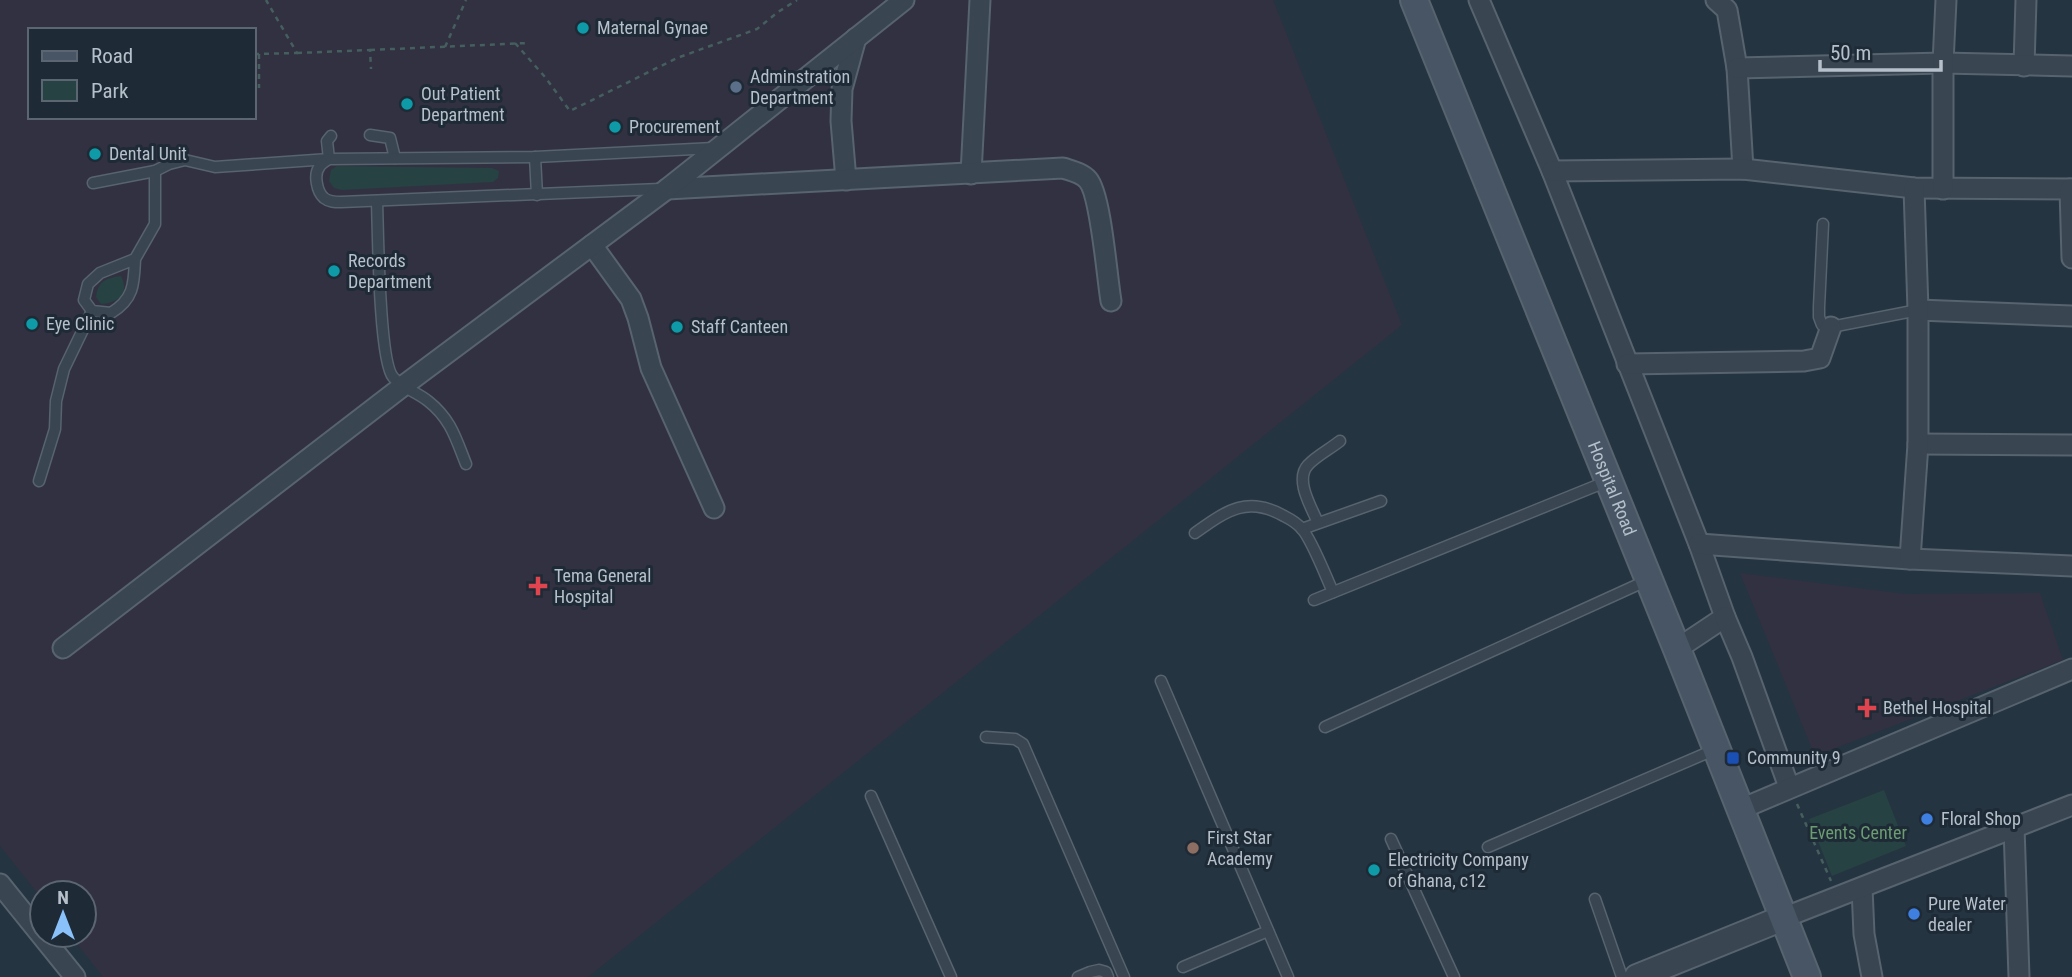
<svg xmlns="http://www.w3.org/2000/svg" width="2072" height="977" font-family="'Roboto Condensed',sans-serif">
	<rect width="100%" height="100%" fill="#253441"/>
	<!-- medical -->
	<g fill="#323142" fill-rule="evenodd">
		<path d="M0,0H1273L1402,325L588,977H103L70,935H84V893H42V899L0,846ZM30,30H254V117H30Z"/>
		<path d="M1740,573L1906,594L2040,593L2063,660L1815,756Z"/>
	</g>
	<!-- green -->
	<g fill="#274242">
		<path d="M337,166L492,168L499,171L498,178L493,182L342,190L334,188L329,181L331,170Z"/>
		<path d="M121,276C130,293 118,303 101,304L96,297C98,281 106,278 121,276Z"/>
		<path d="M1884,790L1906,846L1832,876L1809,819Z"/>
	</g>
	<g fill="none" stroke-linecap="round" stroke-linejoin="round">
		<defs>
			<g id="service">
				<path d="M370,135L390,138L395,158"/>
				<path d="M535,157L537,195"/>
				<path d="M93,183L155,171L169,164L185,160L215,167L329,159L327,141L331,136"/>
				<path d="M660,189L341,202C335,202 329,202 324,198C317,192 313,174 320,166C322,163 326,161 329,159L535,157L714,148"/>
				<path d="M377,201C378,230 379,361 393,377C402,388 417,392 428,401C451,419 456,439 466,464"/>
				<path d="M1823,224L1819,307V317L1822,325L1831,327L1918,310"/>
				<path d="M135,259C134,284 134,299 111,313L92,311L84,300L88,284L100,273L135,259L155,224V171"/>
				<path d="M39,481L55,429L56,401L64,369L92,311"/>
				<path d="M1318,523C1312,508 1294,480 1308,465C1316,456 1330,449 1340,441"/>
				<path d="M1302,529L1381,501"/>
				<path d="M1195,533C1226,511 1247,495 1284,516C1290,519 1298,524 1302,529C1312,540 1326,577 1333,592"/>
				<path d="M1314,600L1608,481"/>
				<path d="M1161,681L1288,977"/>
				<path d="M1325,727L1648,580"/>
				<path d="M986,737L1015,739L1023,744L1124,977"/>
				<path d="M871,796L951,977"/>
				<path d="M1391,839L1454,977"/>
				<path d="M1488,847L1716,749"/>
				<path d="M1595,899L1622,977"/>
				<path d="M1183,967L1268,931"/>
				<path d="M1078,977L1090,972L1099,970L1106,972L1108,977"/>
			</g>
			<g id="minor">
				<path d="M1479,0L1552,171L1699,544L1725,617L1677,649"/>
				<path d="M1716,0L1727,10L1737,68L1743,169"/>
				<path d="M2024,66L2026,0"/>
				<path d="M1737,68L1943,63L2072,66"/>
				<path d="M1552,171L1743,169L1914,188L2072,189"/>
				<path d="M971,174L980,0"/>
				<path d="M846,180L841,121L842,89L856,38"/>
				<path d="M667,189L1063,168C1072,171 1082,173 1088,180C1101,195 1107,278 1111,301"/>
				<path d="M1943,189V63L1946,0"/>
				<path d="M2070,189L2072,258"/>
				<path d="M592,245L631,299L638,318L651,368L714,508"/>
				<path d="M1918,310L2072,316"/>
				<path d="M1627,364L1804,361L1820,358L1831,327"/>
				<path d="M1918,444L2072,445"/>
				<path d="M1699,544L1910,559L2072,566"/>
				<path d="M1910,559L1918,444V310L1914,188"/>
				<path d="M1725,617L1742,657L1789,787"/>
				<path d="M63,648L403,386L667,189L904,0"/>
				<path d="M1741,809L2072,669"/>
				<path d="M2014,827L2019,977"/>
				<path d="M0,884L75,977"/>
				<path d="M1862,888L1864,934L1872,977"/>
				<path d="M1783,918L2072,805"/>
			</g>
			<path id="tertiary" d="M1637,977L1783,918"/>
			<g id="secondary">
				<path id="s1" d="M1414,0L1677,649L1807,977"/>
			</g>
		</defs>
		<!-- service casing -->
		<use href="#service" stroke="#57636e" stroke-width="13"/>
		<!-- minor casing -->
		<use href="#minor" stroke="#57636e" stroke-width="23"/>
		<!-- tertiary casing -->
		<use href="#tertiary" stroke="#57636e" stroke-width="28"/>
		<!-- secondary casing -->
		<use href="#secondary" stroke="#57636e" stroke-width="30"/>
		<!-- path -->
		<g stroke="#455e5e" stroke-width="2.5" stroke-dasharray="5 5" stroke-linecap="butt">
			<path d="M515,43L545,77L570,111L677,58L757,29L778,12L797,0"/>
			<path d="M445,47L466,0"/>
			<path d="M370,50L528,43"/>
			<path d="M297,53L370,50L371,69"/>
			<path d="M254,54L297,53L266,0"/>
			<path d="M259,54V88"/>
			<path d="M1797,804L1831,881"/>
		</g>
		<!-- service -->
		<use href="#service" stroke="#394551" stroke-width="10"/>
		<!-- minor -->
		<use href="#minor" stroke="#394551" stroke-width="19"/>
		<!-- tertiary -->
		<use href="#tertiary" stroke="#394551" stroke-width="24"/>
		<!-- secondary -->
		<use href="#secondary" stroke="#475564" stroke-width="26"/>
	</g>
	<!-- markers -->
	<g fill="#0f9aa8" stroke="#1e2a36" stroke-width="2.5">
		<circle cx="583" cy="28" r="7"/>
		<circle cx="407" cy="104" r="7"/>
		<circle cx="615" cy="127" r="7"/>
		<circle cx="95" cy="154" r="7"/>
		<circle cx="334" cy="271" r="7"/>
		<circle cx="32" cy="324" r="7"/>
		<circle cx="677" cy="327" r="7"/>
		<circle cx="1374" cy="870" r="7"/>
	</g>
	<circle fill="#5c6f8a" stroke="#1e2a36" stroke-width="2.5" cx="736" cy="87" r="7"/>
	<g fill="#e0444e" stroke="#1e2a36" stroke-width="2.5">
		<path d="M534.5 575.5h7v7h7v7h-7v7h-7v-7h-7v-7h7z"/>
		<path d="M1863.5 697.5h7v7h7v7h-7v7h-7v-7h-7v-7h7z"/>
	</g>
	<rect fill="#1a4fb4" stroke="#1e2a36" stroke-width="2.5" x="1726" y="751" width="14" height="14" rx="3.5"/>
	<g fill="#3f7fe0" stroke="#1e2a36" stroke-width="2.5">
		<circle cx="1927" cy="819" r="7"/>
		<circle cx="1914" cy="914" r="7"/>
	</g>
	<circle fill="#8d6e63" stroke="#1e2a36" stroke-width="2.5" cx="1193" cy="848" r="7"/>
	<g text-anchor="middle" stroke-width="6" stroke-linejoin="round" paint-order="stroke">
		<!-- poi labels -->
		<g font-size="18" fill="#b6c0cb" stroke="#1e2a36" text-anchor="start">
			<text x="597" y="34">Maternal Gynae</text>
			<text x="750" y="83">Adminstration<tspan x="750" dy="21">Department</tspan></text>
			<text x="421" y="100">Out Patient<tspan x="421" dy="21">Department</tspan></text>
			<text x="629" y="133">Procurement</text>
			<text x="109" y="160">Dental Unit</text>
			<text x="348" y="267">Records<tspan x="348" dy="21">Department</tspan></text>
			<text x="46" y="330">Eye Clinic</text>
			<text x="691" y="333">Staff Canteen</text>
			<text x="554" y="582">Tema General<tspan x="554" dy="21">Hospital</tspan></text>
			<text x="1883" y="714">Bethel Hospital</text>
			<text x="1747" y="764">Community 9</text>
			<text x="1941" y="825">Floral Shop</text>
			<text x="1207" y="844">First Star<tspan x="1207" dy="21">Academy</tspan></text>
			<text x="1388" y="866">Electricity Company<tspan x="1388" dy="21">of Ghana, c12</tspan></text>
			<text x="1928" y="910">Pure Water<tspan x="1928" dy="21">dealer</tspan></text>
		</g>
		<!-- street labels -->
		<g font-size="18" fill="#b6c0cb" stroke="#1e2a36">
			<text dy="6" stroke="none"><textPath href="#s1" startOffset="527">Hospital Road</textPath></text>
		</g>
		<!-- park labels -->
		<g font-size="18" fill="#6c9d72" stroke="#1e2a36">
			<text x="1858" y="839">Events Center</text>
		</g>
	</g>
	<!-- legend -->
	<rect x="28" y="28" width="228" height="91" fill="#1e2a36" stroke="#5b6672" stroke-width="2"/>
	<rect x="42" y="51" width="35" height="10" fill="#475564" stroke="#5b6672" stroke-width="2"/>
	<text x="91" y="63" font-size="21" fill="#b6c0cb">Road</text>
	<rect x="42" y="80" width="35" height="21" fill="#274242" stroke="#5b6672" stroke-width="2"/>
	<text x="91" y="98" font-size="21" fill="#b6c0cb">Park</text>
	<!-- north arrow -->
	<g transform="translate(63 914)"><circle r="33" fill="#1e2a36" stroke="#5b6672" stroke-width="2"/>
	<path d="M0-5L12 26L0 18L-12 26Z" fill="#8ac1fb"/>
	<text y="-10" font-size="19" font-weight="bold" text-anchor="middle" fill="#b6c0cb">N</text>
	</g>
	<!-- scale -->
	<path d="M1820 60v10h121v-10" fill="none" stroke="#b6c0cb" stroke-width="3.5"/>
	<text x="1830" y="60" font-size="21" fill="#b6c0cb" stroke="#1e2a36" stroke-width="5" paint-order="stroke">50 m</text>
</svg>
